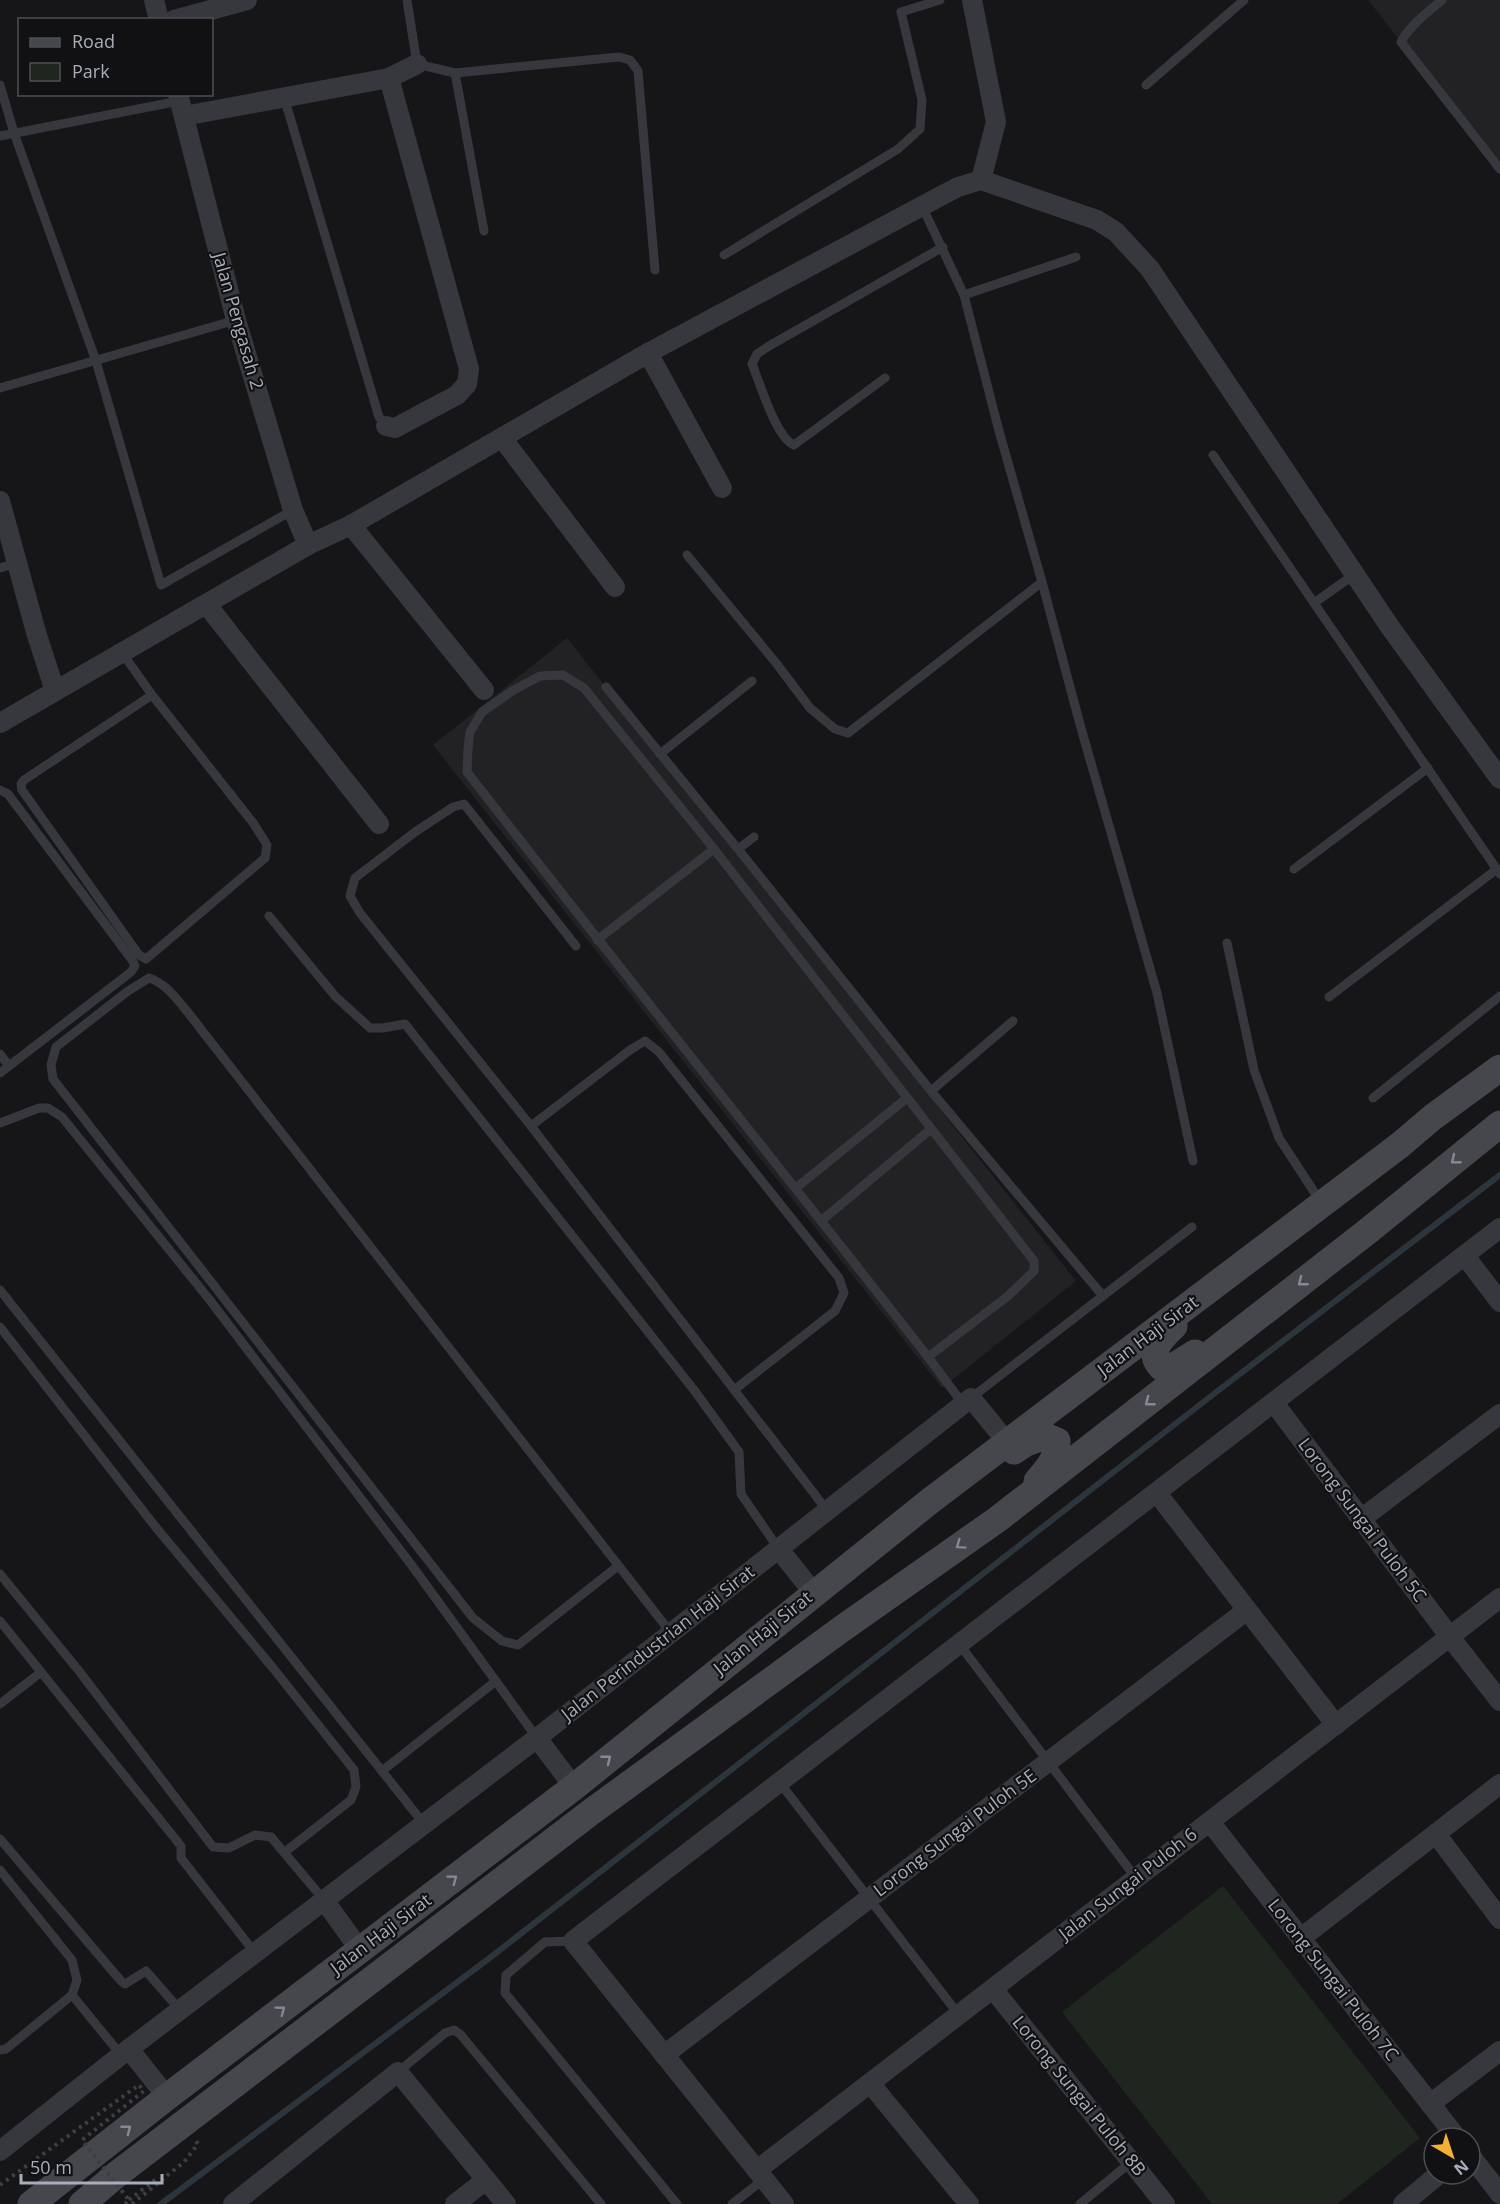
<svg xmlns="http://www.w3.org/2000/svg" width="1500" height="2204" font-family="'Open Sans',sans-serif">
	<rect width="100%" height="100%" fill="#161618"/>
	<!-- built -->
	<g fill="#222225">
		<path d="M1368,0H1500V167Z"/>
		<path d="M567,638L1076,1281L942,1388L433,745Z"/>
	</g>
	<!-- green -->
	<path fill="#1e261f" d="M1223,1886L1420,2138L1337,2204H1212L1062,2012Z"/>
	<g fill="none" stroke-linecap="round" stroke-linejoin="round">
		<!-- stream -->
		<path stroke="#2c353c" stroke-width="6" d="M161,2204L487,1960L1215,1393L1500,1175"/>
		<!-- path -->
		<g stroke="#3d3f44" stroke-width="4" stroke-dasharray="3 4.5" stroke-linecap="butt">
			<path d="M0,2185L136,2087"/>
			<path d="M129,2200L156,2179"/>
			<path d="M132,2204L184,2162L198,2144L196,2141"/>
		</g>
		<!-- service -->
		<g stroke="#37383d" stroke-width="9">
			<path d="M407,0L417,64L455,73L619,57L630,60L638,71L655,270"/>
			<path d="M1442,0C1427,13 1411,24 1401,42L1500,169"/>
			<path d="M455,73L484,231"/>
			<path d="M0,85L14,133L96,361L161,585L293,510"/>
			<path d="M1146,85L1244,0"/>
			<path d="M284,97L379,417L386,426"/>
			<path d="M0,136L179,101"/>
			<path d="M922,206L964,295L999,431L1042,582L1081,728L1157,993L1193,1161"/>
			<path d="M724,255L898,149L920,129L922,100L901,12L940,0"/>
			<path d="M964,295L1076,257"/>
			<path d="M885,378L794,445C776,438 760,383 752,364L757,354L769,346L943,247"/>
			<path d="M0,388L236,320"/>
			<path d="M1213,455L1314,603L1355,574"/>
			<path d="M687,555L776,663L810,708L835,729L848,733L1042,582"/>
			<path d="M0,568L17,563"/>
			<path d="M1314,603L1500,874"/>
			<path d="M123,654L152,695L254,824L267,845L265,858L146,959L139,955L22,790L21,784L24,780L152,695"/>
			<path d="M563,675L584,688L714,849L1034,1261V1271L1008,1296L928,1357C775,1161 619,968 467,772L468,748L470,732L482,712L512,691L540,676Z"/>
			<path d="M606,687L742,854L931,1091L1103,1296"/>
			<path d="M660,754L752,681"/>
			<path d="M0,790L8,794L132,960L135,966L131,972L0,1073"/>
			<path d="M738,849L754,837"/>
			<path d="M1294,869L1428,768"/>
			<path d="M269,916L335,996L370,1028H383L405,1024L694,1390L739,1452L741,1494L778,1548"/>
			<path d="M597,940L714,849"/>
			<path d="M1227,943L1254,1070L1279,1138L1320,1201"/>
			<path d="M576,946L464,804L453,807L415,832L355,878L350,896L360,913L531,1126L826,1509"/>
			<path d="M1329,997L1497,869"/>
			<path d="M0,1054L9,1066"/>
			<path d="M931,1091L1013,1021"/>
			<path d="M1373,1098L1500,996"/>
			<path d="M0,1123L39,1108H48L62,1117L209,1299L413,1567L537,1738"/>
			<path d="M531,1126L630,1050L645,1041L659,1052L839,1278L844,1293L835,1311L734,1390"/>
			<path d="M796,1188L907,1098"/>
			<path d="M821,1221L931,1129"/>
			<path d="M0,1290L424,1824"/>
			<path d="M0,1327L154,1525L273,1668L354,1770L356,1787L351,1800L285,1852"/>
			<path d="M928,1357L963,1404"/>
			<path d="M971,1398L1192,1227"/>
			<path d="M618,1566L518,1645L502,1641L473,1618L53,1079L51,1065L56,1047L128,991L149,978C165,983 175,997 186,1010L671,1633"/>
			<path d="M0,1574L79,1671L213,1847L229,1848L255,1835L271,1837L324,1900"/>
			<path d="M0,1621L181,1846V1858L255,1953"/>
			<path d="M960,1645L1136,1878"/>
			<path d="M0,1704L40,1673"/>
			<path d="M382,1771L496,1681"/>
			<path d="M780,1783L959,2015"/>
			<path d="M0,1839L121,1981L125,1984L146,1971L180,2010"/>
			<path d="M0,1870L72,1960L77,1980L72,1995L121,2055"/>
			<path d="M573,1941L545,1942L506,1975L505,1993L677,2204"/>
			<path d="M0,2050L6,2049L72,1995"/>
			<path d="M398,2072L445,2033L454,2030L460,2034L601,2204"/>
			<path d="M732,2204L764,2179"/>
			<path d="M1080,2204L1131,2162"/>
		</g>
		<!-- minor -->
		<g stroke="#37383d" stroke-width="20">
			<path d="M154,0L159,20"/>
			<path d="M972,0L996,122L981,180"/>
			<path d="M174,20L247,0"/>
			<path d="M178,94L236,320L293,510L308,545"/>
			<path d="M184,116L389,78L417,64"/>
			<path d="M648,353L722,488"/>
			<path d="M386,426L395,428L457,395L467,384L469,369L389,78"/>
			<path d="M502,438L615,587"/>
			<path d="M0,501L36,632L55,691"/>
			<path d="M351,525L484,690"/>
			<path d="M207,605L379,824"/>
			<path d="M0,723L308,545L351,525L648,353L922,206L958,187L981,180L1097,220L1116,232L1150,269L1390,627L1500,779"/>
			<path d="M1465,1256L1500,1302"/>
			<path d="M1274,1403L1450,1637L1500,1701"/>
			<path d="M1157,1493L1336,1725"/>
			<path d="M1361,1519L1500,1414"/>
			<path d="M778,1548L813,1592"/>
			<path d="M537,1738L971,1398L1007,1442"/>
			<path d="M1210,1822L1457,2138"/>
			<path d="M1436,1834L1500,1919"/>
			<path d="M324,1900L360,1950"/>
			<path d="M1301,1938L1500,1784"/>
			<path d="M993,1989L1165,2204"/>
			<path d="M129,2049L167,2097"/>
			<path d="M664,2055L1247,1610"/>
			<path d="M870,2083L969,2204"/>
			<path d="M1430,2104L1500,2051"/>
			<path d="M0,2151L121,2055L537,1738L574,1787"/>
			<path d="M1470,2155L1500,2194"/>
			<path d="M757,2170L1500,1598"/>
			<path d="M233,2204L398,2072L506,2204"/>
			<path d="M455,2204L486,2180"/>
			<path d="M784,2204L573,1941L1500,1228"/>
			<path d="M1403,2204L1439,2174"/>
		</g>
		<!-- secondary -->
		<g stroke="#45474d" stroke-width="27">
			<path d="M1174,1326C1161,1338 1146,1353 1162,1368L1176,1365L1195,1353"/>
			<path d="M1014,1451L1026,1443L1045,1436L1057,1441C1057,1459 1048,1468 1037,1481"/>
			<path d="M31,2204L167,2097L574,1787L930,1501L1400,1145L1433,1117L1500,1068"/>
			<path d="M82,2204L116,2175L591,1812L843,1628L998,1519L1368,1231L1500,1124"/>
		</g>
		<!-- path-bridge -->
		<path stroke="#3d3f44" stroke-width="4" stroke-dasharray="3 4.5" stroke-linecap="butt" d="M125,2204L129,2200L82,2140L144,2091L139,2085"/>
	</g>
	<!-- one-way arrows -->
	<defs><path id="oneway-chevron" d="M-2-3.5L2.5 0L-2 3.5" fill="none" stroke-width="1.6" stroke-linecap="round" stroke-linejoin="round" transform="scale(1.5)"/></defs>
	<g stroke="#858993">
		<use href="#oneway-chevron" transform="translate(1455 1160) rotate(141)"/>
		<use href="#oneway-chevron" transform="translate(1302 1282) rotate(142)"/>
		<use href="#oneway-chevron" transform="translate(1149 1402) rotate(142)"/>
		<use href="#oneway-chevron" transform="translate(960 1545) rotate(145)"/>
		<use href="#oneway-chevron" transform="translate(607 1759) rotate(-39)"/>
		<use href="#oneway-chevron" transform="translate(453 1879) rotate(-37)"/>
		<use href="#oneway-chevron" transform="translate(281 2010) rotate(-37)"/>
		<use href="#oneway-chevron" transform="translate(127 2129) rotate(-38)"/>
	</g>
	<g text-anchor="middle" stroke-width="4.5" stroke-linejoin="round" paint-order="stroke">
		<!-- street labels -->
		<g font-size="18" fill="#a8adb8" stroke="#111113">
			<text transform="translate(238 321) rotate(74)" y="6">Jalan Pengasah 2</text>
			<text transform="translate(1148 1336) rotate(-37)" y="6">Jalan Haji Sirat</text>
			<text transform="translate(1362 1520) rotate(53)" y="6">Lorong Sungai Puloh 5C</text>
			<text transform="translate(763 1633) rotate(-39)" y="6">Jalan Haji Sirat</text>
			<text transform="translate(658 1643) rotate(-38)" y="6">Jalan Perindustrian Haji Sirat</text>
			<text transform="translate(955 1833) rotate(-37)" y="6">Lorong Sungai Puloh 5E</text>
			<text transform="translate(1128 1884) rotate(-38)" y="6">Jalan Sungai Puloh 6</text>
			<text transform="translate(381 1934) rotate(-37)" y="6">Jalan Haji Sirat</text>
			<text transform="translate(1333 1980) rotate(52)" y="6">Lorong Sungai Puloh 7C</text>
			<text transform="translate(1079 2096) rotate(51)" y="6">Lorong Sungai Puloh 8B</text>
		</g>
	</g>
	<!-- legend -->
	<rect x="18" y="18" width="195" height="78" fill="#111113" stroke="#4d4f55" stroke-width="1.5"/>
	<rect x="30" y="38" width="30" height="9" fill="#45474d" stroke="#4d4f55" stroke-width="1.5"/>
	<text x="72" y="48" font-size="18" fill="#a8adb8">Road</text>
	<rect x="30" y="63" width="30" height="18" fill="#1e261f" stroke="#4d4f55" stroke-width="1.5"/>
	<text x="72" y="78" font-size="18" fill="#a8adb8">Park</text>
	<!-- north arrow -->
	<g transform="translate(1452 2156) rotate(141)"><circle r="28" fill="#111113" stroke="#4d4f55" stroke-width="1.5"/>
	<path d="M0-4.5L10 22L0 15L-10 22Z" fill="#f2b134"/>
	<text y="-9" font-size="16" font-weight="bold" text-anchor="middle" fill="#a8adb8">N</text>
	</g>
	<!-- scale -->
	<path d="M21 2174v9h141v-9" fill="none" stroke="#a8adb8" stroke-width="3"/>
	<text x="30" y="2174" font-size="18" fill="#a8adb8" stroke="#111113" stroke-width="4.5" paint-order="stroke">50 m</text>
</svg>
